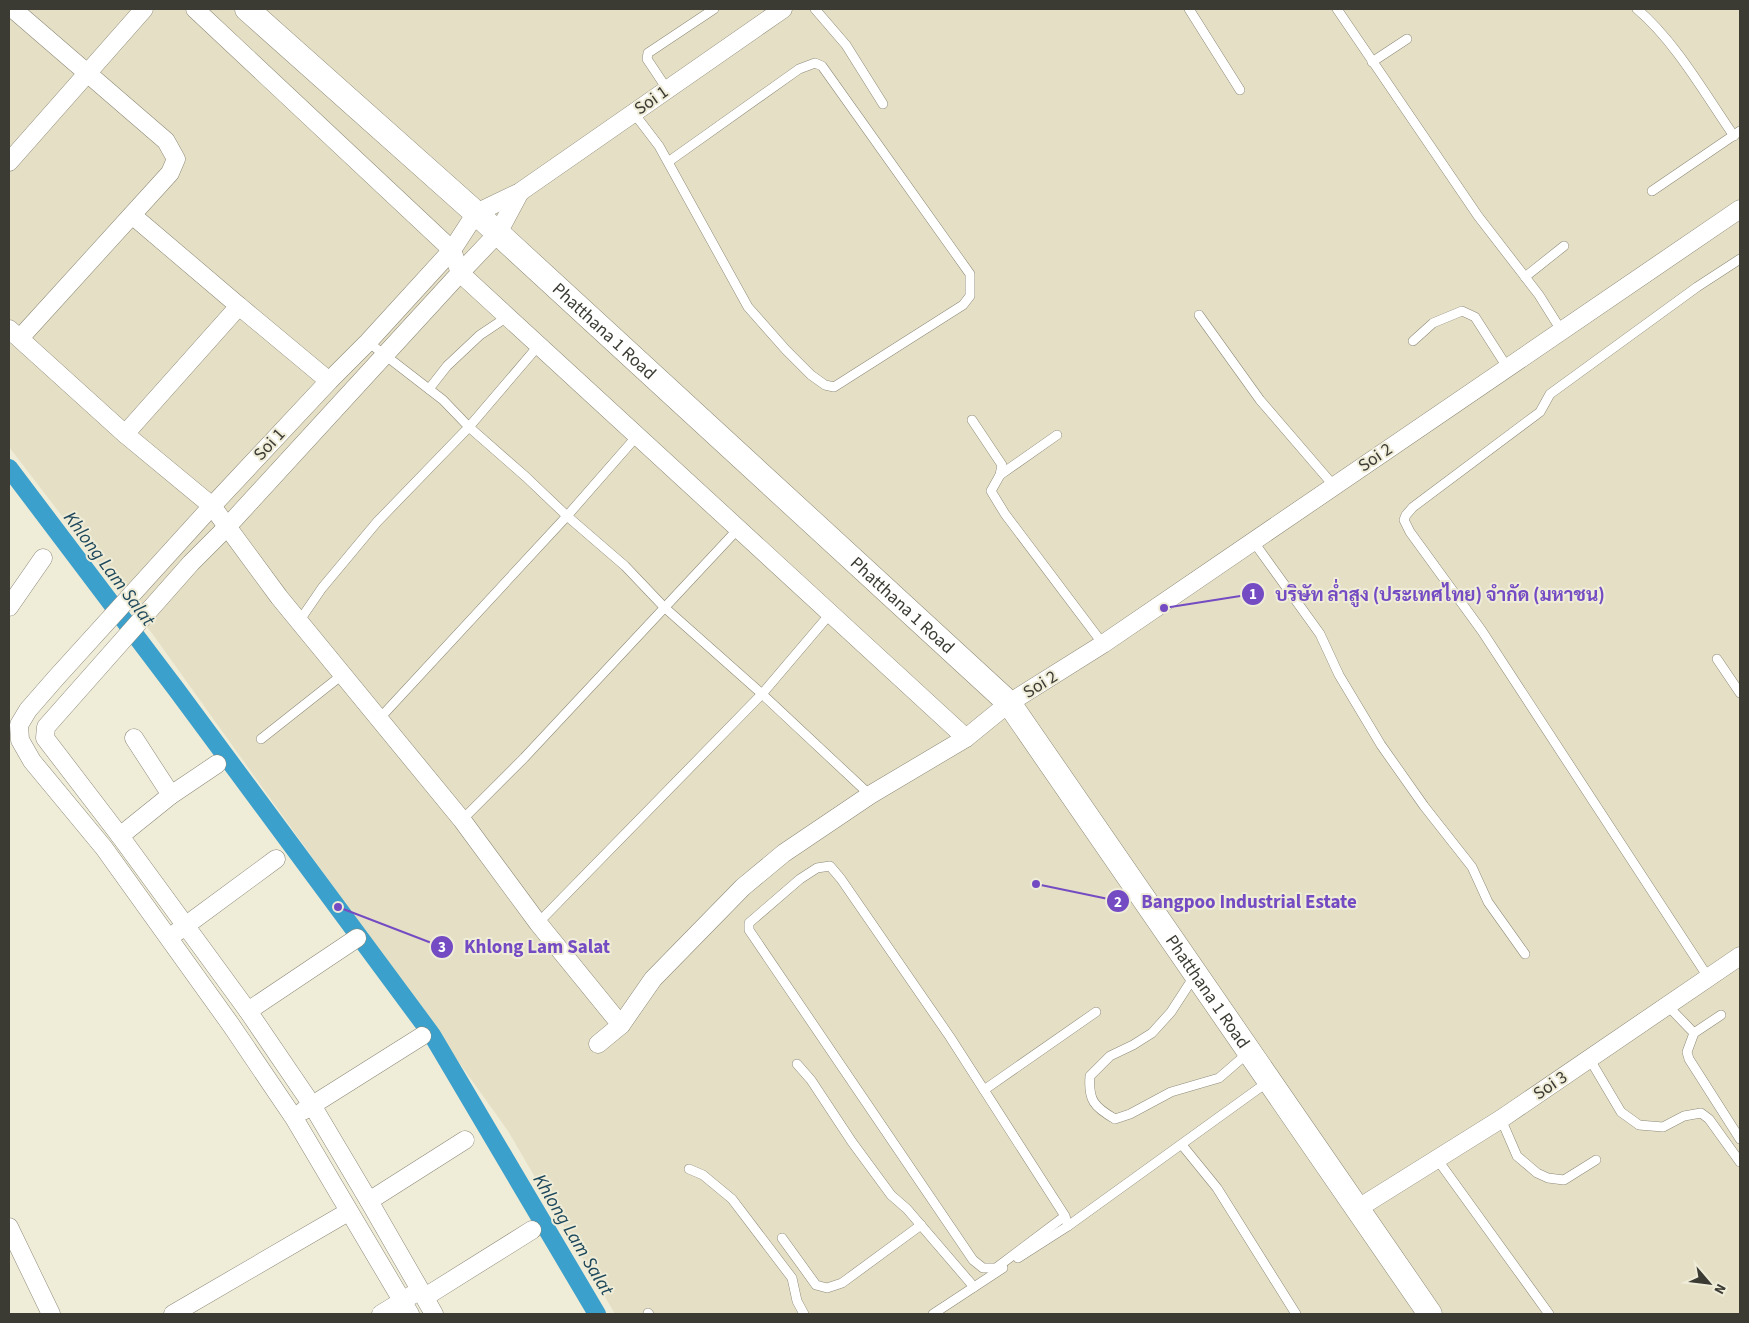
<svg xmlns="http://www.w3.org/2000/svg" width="1749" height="1323" font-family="'Source Sans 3',Sarabun,sans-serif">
	<rect width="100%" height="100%" fill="#efecd8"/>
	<!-- built -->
	<path fill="#e5e0c5" d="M9,9H1740V1314H615L508,1131L154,636L9,447Z"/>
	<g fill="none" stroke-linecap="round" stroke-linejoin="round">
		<!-- canal -->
		<path stroke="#3ba0cb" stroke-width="18" d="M9,468L176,689L432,1035L597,1314"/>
		<defs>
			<g id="lane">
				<path d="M815,9L846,45L883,104"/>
				<path d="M1189,9L1240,90"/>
				<path d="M1337,9L1478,216L1539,295L1561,330"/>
				<path d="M1637,9C1675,41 1705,94 1734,136"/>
				<path d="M1372,62L1407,39"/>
				<path d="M667,89L647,59L648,53L714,9"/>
				<path d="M633,112L659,146L748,307L786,350L811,375L825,385L834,387L963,305L970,296V274L822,66L815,63L799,69L668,162"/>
				<path d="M1652,191L1740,131"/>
				<path d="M1525,277L1564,246"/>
				<path d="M1199,315L1260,400L1334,486"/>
				<path d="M1413,341L1433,323L1462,311L1475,317L1507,367"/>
				<path d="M368,342L443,400L469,427L526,477L567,516L625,566L664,607L762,694L870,795"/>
				<path d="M429,389L447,366L480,335L507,317"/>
				<path d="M972,420L1002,465L1000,475L991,491L1005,514L1103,644"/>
				<path d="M1000,475L1057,435"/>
				<path d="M1253,541L1320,634L1339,675L1381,745L1424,806L1472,867L1488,902L1525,954"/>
				<path d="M300,620L322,588L377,522L469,427L539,345"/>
				<path d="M1717,659L1740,693"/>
				<path d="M380,718L567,516L637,436"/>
				<path d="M261,739L342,675"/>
				<path d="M462,820L524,758L738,529"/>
				<path d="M538,923L762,694L830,614"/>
				<path d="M1195,975L1171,1012L1152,1033L1133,1045L1110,1056L1090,1076C1088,1100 1094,1107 1115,1119L1130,1114L1171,1092L1219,1078L1249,1052"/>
				<path d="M1708,977L1482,631L1410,532L1404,520L1406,515L1413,507L1540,412L1550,394L1697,287L1740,259"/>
				<path d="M1667,1005L1694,1033L1687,1052L1689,1059L1740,1139"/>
				<path d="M1694,1033L1721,1015"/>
				<path d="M1589,1058L1621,1112L1639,1125L1663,1127L1684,1116L1701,1113L1709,1119L1740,1162"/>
				<path d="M797,1064L811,1080L852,1142L891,1195L907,1209L974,1287"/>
				<path d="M984,1090L1096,1012"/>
				<path d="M1501,1119L1517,1156L1537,1173L1548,1178L1564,1180L1596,1160"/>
				<path d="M1182,1145L1217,1188L1296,1314"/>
				<path d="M1437,1159L1549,1314"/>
				<path d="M689,1169L703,1175L732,1199L792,1278L797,1301L804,1314"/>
				<path d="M1065,1216L996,1268H983L973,1260L749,930V923L800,879L817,868L830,866L841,879L950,1037L1065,1216L1068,1226"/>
				<path d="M782,1238L816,1285L827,1288L842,1283L921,1225"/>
				<path d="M1018,1258L1068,1226L1269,1081"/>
				<path d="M648,1313L649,1314"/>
				<path d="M933,1314L1003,1268"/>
			</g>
			<g id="street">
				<path d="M13,9L166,141L176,159L170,173L20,338"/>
				<path d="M195,9L452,250L460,273L966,738"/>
				<path d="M9,162L144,9"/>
				<path d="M239,306L329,381"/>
				<path d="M9,329L125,434L212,506L279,597L462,820L538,923L621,1025"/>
				<path d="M125,434L239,306L132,215"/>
				<path d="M9,607L43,558"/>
				<path d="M134,738L171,795"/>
				<path d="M120,836L171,795L217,764"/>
				<path d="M177,932L276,859"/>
				<path d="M248,1011L357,938"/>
				<path d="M598,1044L621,1025L653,979L743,887L784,853L870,795L966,738L1009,703L1103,644L1740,209"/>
				<path d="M303,1111L422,1036"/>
				<path d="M369,1201L465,1140"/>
				<path d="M1357,1209L1501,1119L1740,956"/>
				<path d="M9,1227L51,1314"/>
				<path d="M425,1297L532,1230"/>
				<path d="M173,1314L348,1212"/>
				<path d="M381,1314L412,1295"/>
				<path d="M410,1314L294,1118L231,1025L104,848L32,761L20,740L19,725L28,710L55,679L212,506L329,381L368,342L452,250L476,213L520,192L783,9"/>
				<path d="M434,1314L369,1201L312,1105L248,1011L120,836L45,738L46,727L191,563L227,527L460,273L498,233L520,192"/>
			</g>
			<g id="secondary">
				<path id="s1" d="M247,9L476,213L1009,703L1430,1314"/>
			</g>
		</defs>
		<!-- lane casing -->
		<use href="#lane" stroke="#8e8a79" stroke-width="10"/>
		<!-- street casing -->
		<use href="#street" stroke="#8e8a79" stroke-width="19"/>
		<!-- secondary casing -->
		<use href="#secondary" stroke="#8e8a79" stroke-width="25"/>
		<!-- lane -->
		<use href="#lane" stroke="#fff" stroke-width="9"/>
		<!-- street -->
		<use href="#street" stroke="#fff" stroke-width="18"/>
		<!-- secondary -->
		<use href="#secondary" stroke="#fff" stroke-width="24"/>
	</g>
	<g text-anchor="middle" stroke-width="4" stroke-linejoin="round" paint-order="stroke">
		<!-- street labels -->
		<g font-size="18" fill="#3c3b33" stroke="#efecd8">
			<text transform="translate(651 100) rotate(-35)" y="6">Soi 1</text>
			<text dy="6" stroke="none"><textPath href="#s1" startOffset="481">Phatthana 1 Road</textPath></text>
			<text transform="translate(269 444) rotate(-47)" y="6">Soi 1</text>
			<text transform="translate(1375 457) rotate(-34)" y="6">Soi 2</text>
			<text dy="6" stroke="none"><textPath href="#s1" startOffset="886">Phatthana 1 Road</textPath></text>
			<text transform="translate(1040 684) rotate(-32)" y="6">Soi 2</text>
			<text dy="6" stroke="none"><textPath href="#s1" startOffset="1381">Phatthana 1 Road</textPath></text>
			<text transform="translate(1550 1085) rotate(-34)" y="6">Soi 3</text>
		</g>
		<!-- water labels -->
		<g font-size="19" font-style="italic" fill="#1d475a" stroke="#efecd8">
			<text transform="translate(110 568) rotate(53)" y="7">Khlong Lam Salat</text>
			<text transform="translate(574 1234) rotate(59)" y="7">Khlong Lam Salat</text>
		</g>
	</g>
	<!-- callouts -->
	<path fill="none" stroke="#744bc3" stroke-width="2" d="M1164 608L1253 594M1036 884L1118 901M338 907L442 947"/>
	<g fill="#744bc3" stroke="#efecd8" stroke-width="2">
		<circle cx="1164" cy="608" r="5"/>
		<circle cx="1036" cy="884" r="5"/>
		<circle cx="338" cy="907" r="5"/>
		<circle cx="1253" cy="594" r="12"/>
		<circle cx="1118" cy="901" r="12"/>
		<circle cx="442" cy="947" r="12"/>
	</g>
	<g font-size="15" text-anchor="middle" font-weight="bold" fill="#fff">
		<text x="1253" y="599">1</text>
		<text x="1118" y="907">2</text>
		<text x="442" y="952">3</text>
	</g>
	<g font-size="19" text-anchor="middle" font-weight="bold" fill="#744bc3" stroke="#efecd8" stroke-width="4" stroke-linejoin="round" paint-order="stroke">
		<text x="1440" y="601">บริษัท ล่ำสูง (ประเทศไทย) จำกัด (มหาชน)</text>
		<text x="1249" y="908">Bangpoo Industrial Estate</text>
		<text x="537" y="953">Khlong Lam Salat</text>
	</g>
	<!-- border -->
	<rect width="1749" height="1323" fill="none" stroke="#3c3b33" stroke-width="20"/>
	<!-- north arrow -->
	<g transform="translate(1709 1283) rotate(118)" stroke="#efecd8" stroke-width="4" paint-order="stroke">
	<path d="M0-4L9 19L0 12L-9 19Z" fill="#3c3b33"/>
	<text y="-8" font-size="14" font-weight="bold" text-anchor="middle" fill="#3c3b33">N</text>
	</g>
</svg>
